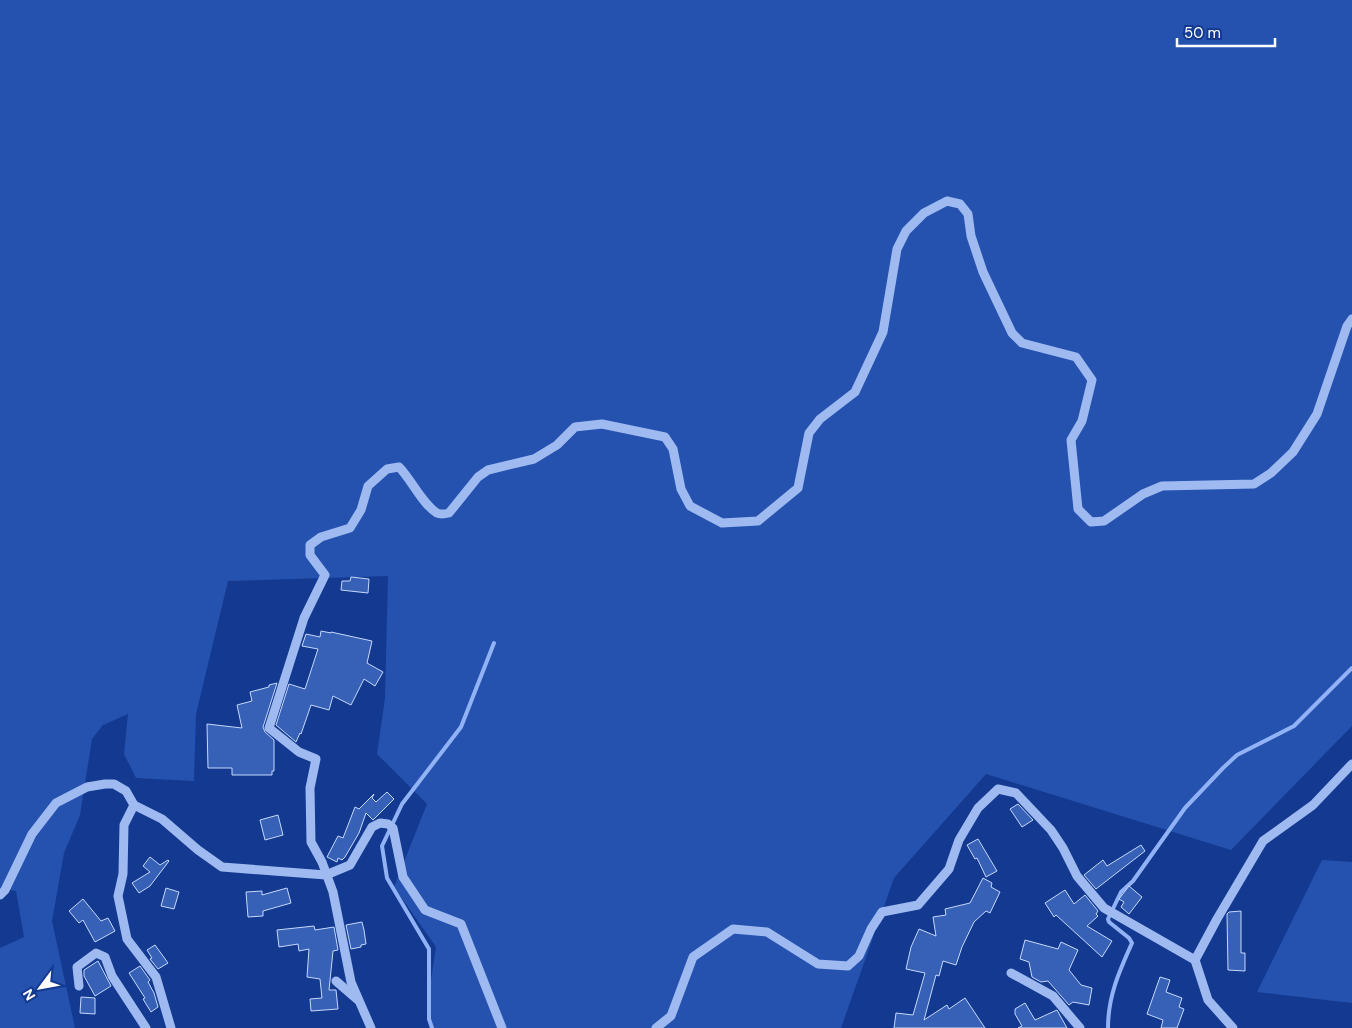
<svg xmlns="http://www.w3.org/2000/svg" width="1352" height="1028" font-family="'DM Sans',sans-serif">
	<rect width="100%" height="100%" fill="#133a90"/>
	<!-- green -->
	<g fill="#2552af">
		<path d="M0,0H1352V726L1231,850L986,774L894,878L841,1028H430L427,1006L436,947L394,887L427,804L377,754L385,698L388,576L228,581L196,714L194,781L136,778L124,754L128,714L103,725L92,739L80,815L64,853L52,921L75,1028H0V948L24,937L16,891L0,888Z"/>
		<path d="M1322,860L1352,862V1003L1257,992Z"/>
	</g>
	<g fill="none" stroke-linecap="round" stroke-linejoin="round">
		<!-- stream -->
		<g stroke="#91b2f5" stroke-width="4">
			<path d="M432,1028L429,1019V949L387,878L382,846L402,804L461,727L494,643"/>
			<path d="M1108,1028C1108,996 1119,972 1132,943L1129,938L1109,922L1108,919L1121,892L1133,881L1185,808L1223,768L1237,755L1294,726L1352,668"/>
		</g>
	</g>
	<!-- building -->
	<g fill="#3760b7" stroke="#c6d8fc">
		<path d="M351,577L369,579L368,593L341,590L342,581H350Z"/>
		<path d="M321,631L331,633V632L372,641L367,663L383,672L375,686L364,679L351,705L333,696L329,710L311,705L301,734L300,733L296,742L276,725L289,684L305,689L318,649L302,646L306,634L320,637Z"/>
		<path d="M277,683L263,727L265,732L274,740V771H272V775H232V768H208L207,724L242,728L237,705L252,701L250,692L269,687V685Z"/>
		<path d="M387,792L394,799L373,820L366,813L359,833L345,857L342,860L338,858L337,862L327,857L338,836L343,838L355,807L359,809L374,794L372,798L376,802Z"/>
		<path d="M1018,804L1033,820L1022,827L1010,809Z"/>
		<path d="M278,815L283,835L265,840L260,820Z"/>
		<path d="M978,839L997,871L986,877L977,858L975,859L967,845Z"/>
		<path d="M1141,845L1145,851L1096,889L1084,875L1103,860L1107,866Z"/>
		<path d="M150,857L160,865L168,860L169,861L150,886L139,893L132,883L150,872L143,866Z"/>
		<path d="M983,878L992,883L991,887L1000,892L990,913L986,911L974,922L962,947L956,965L943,961L939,976L936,975L924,1020L947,1005L949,1009L965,998L985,1028H894L896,1013L913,1015L925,973L906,969L911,947L919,929L936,936L933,917L946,915L945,909L970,903Z"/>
		<path d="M1129,886L1142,897L1129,914L1121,907L1124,902L1119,899Z"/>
		<path d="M166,888L179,892L174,909L161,906Z"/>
		<path d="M287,888L291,903L263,911V916L248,917L246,892L262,891V895Z"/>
		<path d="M1065,890L1074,904L1085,895L1098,911L1096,914L1098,916L1087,926L1112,941L1102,957L1056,915L1054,917L1045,903Z"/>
		<path d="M83,899L101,921L108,918L115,931L95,942L83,920L79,923L69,911Z"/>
		<path d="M1241,911V953H1245V971L1228,970L1227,914L1229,912Z"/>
		<path d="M362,922L364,930L366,944L361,945V947L351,949L346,925Z"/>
		<path d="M314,926L315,930L334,927L338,950L333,951L329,990H336L338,1009L311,1011L310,999L322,998L320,979L307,977L309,949L299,951L298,944L279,947L277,930Z"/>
		<path d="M1025,940L1058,949L1061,942L1078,950L1069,970L1081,985L1092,988L1089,1005L1073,1002L1069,1005L1048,981L1041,982L1032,977L1029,962L1020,959Z"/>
		<path d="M155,945L168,963L158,969L150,959L152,958L147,950Z"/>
		<path d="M98,961L111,986L95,996L84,976V970Z"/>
		<path d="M140,966L150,980L148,982L154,993L158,1007L151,1012L143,999L145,998L129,973Z"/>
		<path d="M1160,977L1170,980L1166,992L1182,998L1179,1007L1184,1009L1177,1028H1161L1163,1020L1147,1014Z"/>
		<path d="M81,997L95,998V1014L80,1013Z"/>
		<path d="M1025,1003L1035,1020L1057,1010L1067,1028H1018L1022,1026L1015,1014V1009Z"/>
	</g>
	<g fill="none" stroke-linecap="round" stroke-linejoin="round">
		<!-- minor -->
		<g stroke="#9fbaf1" stroke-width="9">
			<path d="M134,805L124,825L123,874L118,896L127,939L156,977L171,1028"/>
			<path d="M0,895L5,890L32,834L56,803L87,787L105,784H114L126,791L134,805L162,819L198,850L222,867L326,875L350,865L372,827L380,823L388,824L393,828L403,877L425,910L461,924L502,1028"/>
			<path d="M1011,973L1053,996L1080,1028"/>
			<path d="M336,981L358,1000"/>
			<path d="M79,986L77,967L96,953L105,957L112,976L146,1028"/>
			<path d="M371,1028L351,982L333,892L322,862L311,842L310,788L316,759L299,752L269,728L304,618L325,575L310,555V545L321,537L350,528L361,510L368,486L387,469L399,467C411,479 423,505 437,513C441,515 445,514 449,513L478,477L488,470L534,459L557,445L575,427L602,424L665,437L673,449L681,489L690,506L722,523L758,521L798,488L809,433L820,419L855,392L883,332L897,249L906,231L924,213L947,201L960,204L968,214L971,236L983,272L1012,333L1022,343L1076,357L1092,380L1082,421L1071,440L1078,509L1091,522L1104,521L1143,494L1162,486L1254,484L1271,473L1293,452L1317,414L1347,326L1352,319"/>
			<path d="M656,1028L671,1016L693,957L733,929L767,932L818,964L848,966L859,956L871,929L882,912L918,905L949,869L959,840L978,808L998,789L1016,793L1051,830L1063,848L1077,876L1104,908L1195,960"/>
			<path d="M1233,1028L1208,1000L1195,960L1217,919L1263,841L1313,805L1352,764"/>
		</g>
	</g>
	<!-- north arrow -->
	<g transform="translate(40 988) rotate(238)" stroke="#133a90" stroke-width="4" paint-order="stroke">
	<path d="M0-4L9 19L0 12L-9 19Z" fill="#ffffff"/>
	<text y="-8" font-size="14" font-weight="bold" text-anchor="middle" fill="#ffffff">N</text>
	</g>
	<!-- scale -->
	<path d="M1177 38v8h98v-8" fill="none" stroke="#ffffff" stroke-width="2.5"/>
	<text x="1184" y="38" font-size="15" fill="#ffffff" stroke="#133a90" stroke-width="4" paint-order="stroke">50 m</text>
</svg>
